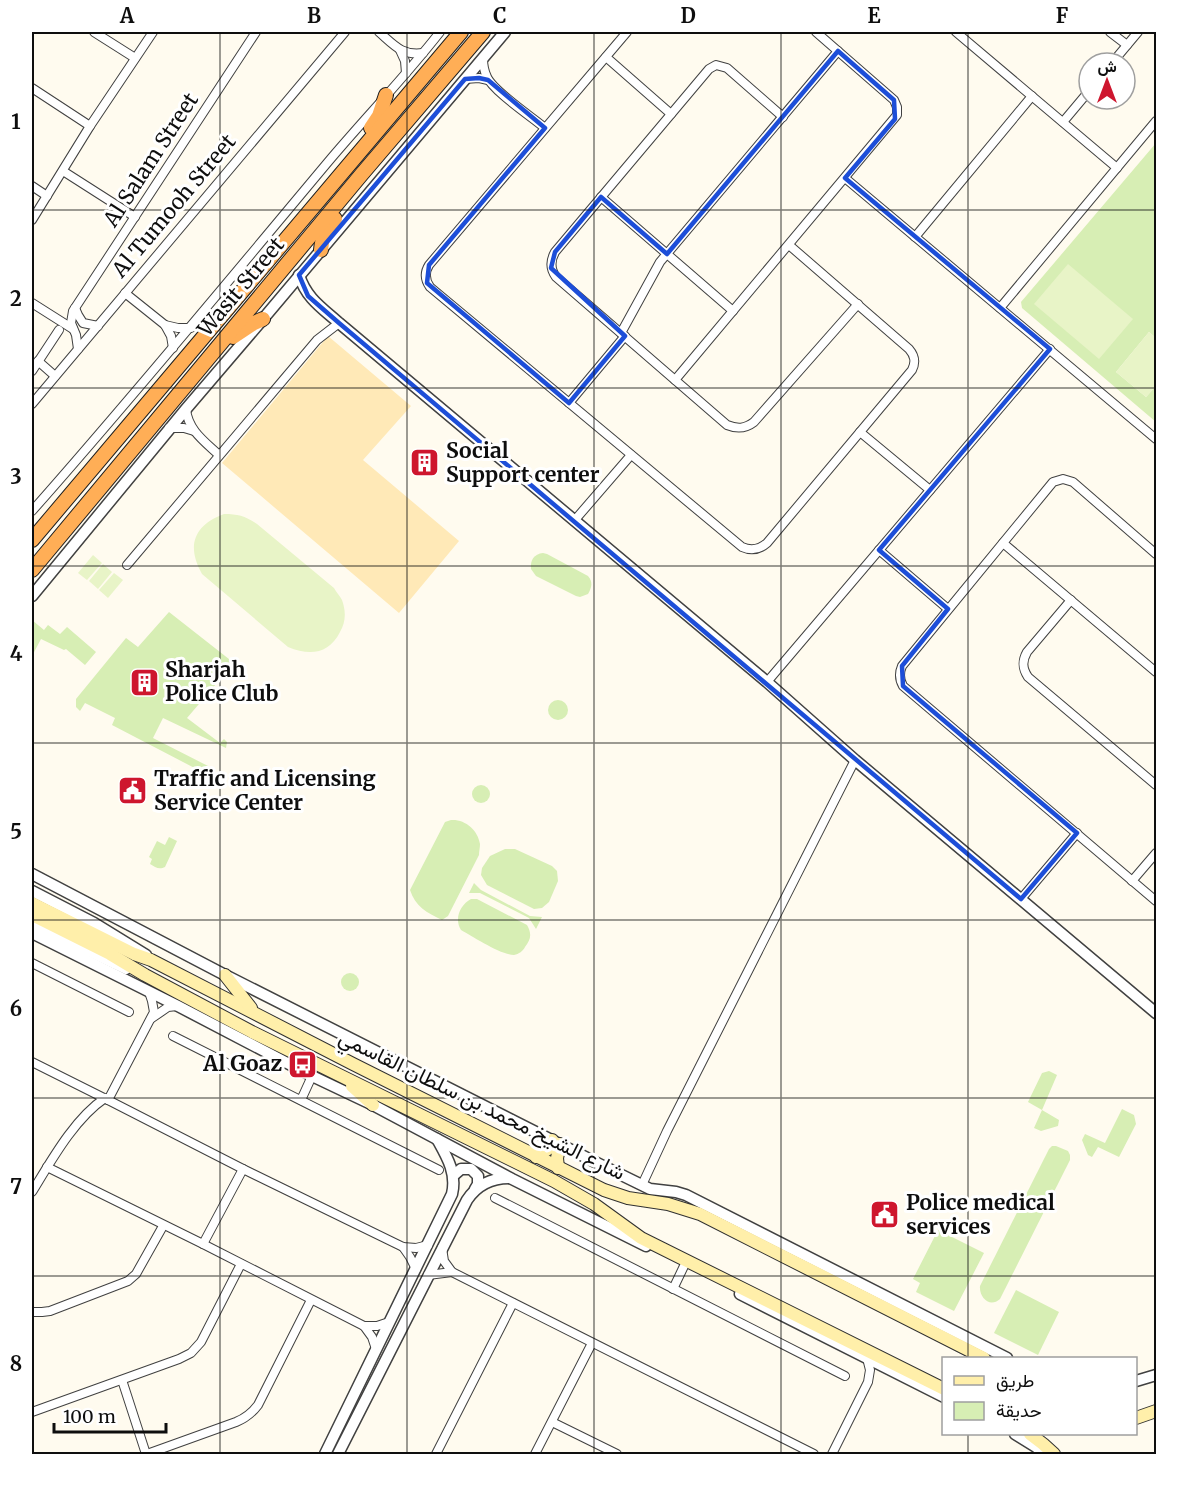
<svg xmlns="http://www.w3.org/2000/svg" width="1188" height="1486" font-family="Merriweather,Vazirmatn,serif">
	<rect width="100%" height="100%" fill="#fffbef"/>
	<!-- green -->
	<g fill="#d7eeb4">
		<path d="M1156,143V338L1149,332L1116,372L1146,397L1156,386V422L1022,308L1021,302Z"/>
		<path d="M543,553L547,554L588,576C593,582 592,587 588,594L580,597L576,596L536,576L531,569C530,560 534,554 543,553Z"/>
		<path d="M169,612L234,663L187,718L220,743L224,739L227,742L226,748L163,718L153,738L210,767L206,774L112,725L115,718L85,703L80,711L76,707V699L126,638L138,647Z"/>
		<path d="M32,620L44,630L48,625L60,634L67,627L96,652L85,665L66,649L64,650L41,639L32,656Z"/>
		<circle cx="558" cy="710" r="10"/>
		<circle cx="481" cy="794" r="9"/>
		<path d="M451,820C465,819 478,830 480,844C480,848 479,851 479,855L448,916L442,920C427,913 415,906 410,890L445,822Z"/>
		<path d="M169,837L177,841L165,867C159,870 155,867 150,864L152,859L149,857L157,841L165,845Z"/>
		<path d="M505,849H515L552,866L557,871L558,881L549,902L542,908L534,909L487,885L481,875L482,868L490,856Z"/>
		<path d="M474,883L481,890L530,916L542,917L536,929L529,918L480,893H469Z"/>
		<path d="M471,899H477L527,925C532,934 531,939 525,947C523,951 519,954 514,955C501,955 472,936 461,930C454,919 460,905 471,899Z"/>
		<circle cx="350" cy="982" r="9"/>
		<path d="M1049,1071L1057,1075L1042,1110L1059,1120L1058,1126L1041,1131L1034,1128L1042,1110L1028,1102L1042,1073Z"/>
		<path d="M1122,1109L1134,1115L1136,1124L1119,1157L1098,1147L1092,1157L1088,1155L1082,1140L1085,1134L1105,1143Z"/>
		<path d="M1052,1146H1056L1068,1151L1070,1155V1160L1000,1299C990,1308 979,1298 980,1286L1049,1149Z"/>
		<path d="M938,1230L984,1253L954,1311L916,1292L920,1283L913,1279Z"/>
		<path d="M1016,1290L1059,1312L1038,1355L994,1333Z"/>
	</g>
	<!-- sand -->
	<path fill="#ffe9b7" d="M328,336L411,406L363,460L459,541L399,613L222,463Z"/>
	<!-- pitch -->
	<g fill="#e8f4c7">
		<path d="M1068,264L1133,319L1099,359L1034,304Z"/>
		<path d="M1149,332L1156,338V386L1146,397L1116,372Z"/>
		<path d="M224,514C238,514 245,516 257,524L334,588C336,592 340,596 342,600C346,611 346,622 340,632C329,654 310,656 288,647L202,574C186,546 194,525 224,514Z"/>
		<path d="M93,555L102,563L87,580L78,573Z"/>
		<path d="M103,564L112,572L98,589L89,581Z"/>
		<path d="M114,573L123,580L108,598L99,590Z"/>
	</g>
	<g fill="none" stroke-linecap="round" stroke-linejoin="round">
		<defs>
			<g id="minor">
				<path d="M94,32L135,58"/>
				<path d="M379,32C394,45 402,56 423,53"/>
				<path d="M627,32L429,265C424,273 425,280 430,287L742,547C751,551 759,550 767,543L912,370C916,362 915,356 909,349L789,245"/>
				<path d="M956,32L1117,168"/>
				<path d="M1110,32L1127,45"/>
				<path d="M400,50L405,61L406,73"/>
				<path d="M606,57L671,114"/>
				<path d="M483,58C483,64 484,71 487,77C493,91 532,117 545,128"/>
				<path d="M1112,63L1138,32"/>
				<path d="M465,79L479,78L488,80"/>
				<path d="M32,88L90,126"/>
				<path d="M783,117L727,68L716,65L709,69L555,252C550,261 550,269 556,277L727,425C737,429 745,429 754,422L858,304"/>
				<path d="M1063,122L1089,91"/>
				<path d="M63,171L135,217"/>
				<path d="M845,178L1156,439"/>
				<path d="M32,186L47,196"/>
				<path d="M601,197L733,311"/>
				<path d="M32,220L90,126L153,32"/>
				<path d="M915,237L1032,96"/>
				<path d="M125,293L165,325L171,336L173,348"/>
				<path d="M32,303L73,329"/>
				<path d="M75,308L78,315L83,323L98,326"/>
				<path d="M1000,308L1156,121"/>
				<path d="M165,325L178,328H191"/>
				<path d="M621,333L660,262L838,51"/>
				<path d="M78,349L76,335L71,323L73,311L256,32"/>
				<path d="M38,361L55,376"/>
				<path d="M32,371L59,330"/>
				<path d="M675,380L897,115V107L894,100L816,32"/>
				<path d="M569,403L625,336"/>
				<path d="M32,404L345,32"/>
				<path d="M186,409C188,430 204,441 219,455"/>
				<path d="M169,428H184L194,431"/>
				<path d="M860,432L930,490"/>
				<path d="M32,511C133,397 230,279 328,162C365,118 405,77 440,32"/>
				<path d="M574,521L631,455"/>
				<path d="M1003,543L1156,672"/>
				<path d="M879,550L948,609"/>
				<path d="M1156,554L1073,482L1063,479L1053,482L902,666C899,673 899,679 903,686L1156,901"/>
				<path d="M127,565L317,340L339,323"/>
				<path d="M1071,600L1027,652C1022,661 1022,668 1028,677L1156,785"/>
				<path d="M767,682L1050,349"/>
				<path d="M1132,881L1156,853"/>
				<path d="M1021,899L1077,833"/>
				<path d="M32,963L129,1012"/>
				<path d="M152,1018L168,1007L177,1006"/>
				<path d="M173,1036L439,1170"/>
				<path d="M32,1062L108,1100L243,1169L403,1247L416,1248L428,1245"/>
				<path d="M108,1100L154,1012L152,1001L149,992"/>
				<path d="M301,1100L312,1076"/>
				<path d="M47,1167L203,1244L364,1326L372,1337L376,1349"/>
				<path d="M642,1185L667,1131L855,760"/>
				<path d="M32,1192C51,1161 74,1119 105,1098"/>
				<path d="M495,1198L845,1376"/>
				<path d="M203,1244L243,1169"/>
				<path d="M403,1247L410,1257L416,1269"/>
				<path d="M442,1248L444,1261L452,1272L814,1454"/>
				<path d="M428,1275L452,1272"/>
				<path d="M673,1289L684,1266"/>
				<path d="M32,1312H42L50,1311L128,1281L136,1274L163,1226"/>
				<path d="M364,1326H377L389,1322"/>
				<path d="M122,1380L146,1454"/>
				<path d="M32,1412L179,1359L191,1353L201,1342L241,1264"/>
				<path d="M552,1422L617,1454"/>
				<path d="M147,1454L236,1422C246,1418 252,1413 258,1405L311,1300"/>
				<path d="M436,1454L513,1303"/>
				<path d="M535,1454L592,1343"/>
				<path d="M832,1454L868,1382L870,1370L867,1358"/>
			</g>
			<g id="tertiary">
				<path d="M299,275C306,298 322,308 339,323L767,682L855,760L1156,1013"/>
				<path d="M32,596L186,409L263,319L505,32"/>
				<path d="M32,874L225,975L601,1165L650,1189L676,1192L686,1195L1007,1358"/>
				<path d="M32,891L94,923L146,955"/>
				<path d="M32,924L126,969"/>
				<path d="M32,933L178,1006L312,1076L373,1105L512,1179L646,1246"/>
				<path d="M454,1175L461,1169H471L478,1176V1184L475,1189"/>
				<path d="M740,1294L944,1397"/>
				<path d="M1136,1381L1156,1375"/>
				<path d="M1015,1434L1036,1447L1044,1454"/>
				<path d="M325,1454L452,1194C457,1173 447,1157 437,1139"/>
				<path d="M338,1454L467,1200C477,1185 491,1178 509,1178"/>
			</g>
			<g id="secondary">
				<path d="M32,903L134,954L151,960L353,1064L604,1190L628,1198L668,1204L700,1214L984,1358"/>
				<path d="M32,915L110,954L145,975L252,1032L554,1181L594,1204L641,1238L944,1389"/>
				<path d="M225,975L251,1008"/>
				<path d="M352,1086L373,1105"/>
				<path d="M536,1157L548,1149L552,1140"/>
				<path d="M558,1168L557,1158L560,1144"/>
				<path d="M1136,1418L1156,1411"/>
				<path d="M1030,1434L1043,1444L1054,1454"/>
			</g>
			<g id="trunk">
				<path d="M371,128L379,116L386,95"/>
				<path d="M321,250C322,237 326,229 335,219"/>
				<path d="M233,337L254,323L263,319"/>
				<path d="M32,540L461,32"/>
				<path d="M32,570L361,175L483,32"/>
			</g>
		</defs>
		<!-- minor casing -->
		<use href="#minor" stroke="#414141" stroke-width="10"/>
		<!-- tertiary casing -->
		<use href="#tertiary" stroke="#414141" stroke-width="13"/>
		<!-- secondary casing -->
		<use href="#secondary" stroke="#303030" stroke-width="14"/>
		<!-- trunk casing -->
		<use href="#trunk" stroke="#1f1f1f" stroke-width="16"/>
		<!-- minor -->
		<use href="#minor" stroke="#fff" stroke-width="8"/>
		<!-- tertiary -->
		<use href="#tertiary" stroke="#fff" stroke-width="10"/>
		<!-- secondary -->
		<use href="#secondary" stroke="#ffefaa" stroke-width="12"/>
		<!-- trunk -->
		<use href="#trunk" stroke="#ffae56" stroke-width="14"/>
	</g>
	<!-- marked area -->
	<path fill="none" stroke="#1d4ed8" stroke-width="4.5" stroke-linejoin="round" d="M838,51L894,100L895,119L845,178L1050,349L879,550L948,609L902,666L903,686L1077,833L1021,899L339,323L308,296L299,275L465,79L479,78L488,80L545,128L429,265L427,283L569,403L625,336L551,268L555,252L601,197L667,254Z"/>
	<!-- grid -->
	<path fill="none" stroke="#0e0e0e" stroke-width="1.5" stroke-opacity="0.55" d="M220,32V1454M407,32V1454M594,32V1454M781,32V1454M968,32V1358M32,210H1156M32,388H1156M32,566H1156M32,743H1156M32,920H1156M32,1098H1156M32,1276H1156M968,1434V1454"/>
	<!-- icons -->
	<defs>
		<symbol id="building-square" viewBox="-11 -11 22 22"><rect x="-9" y="-9" width="18" height="18" rx="4" fill="#ce162e" stroke="#fff"/><path d="M-4-6H4V6H1V3H-1V6H-4ZM-2.5-4.3h1.7v1.8h-1.7ZM.8-4.3h1.7v1.8H.8ZM-2.5-1h1.7V.8h-1.7ZM.8-1h1.7V.8H.8Z" fill="#fff"/></symbol>
		<symbol id="civic-square" viewBox="-11 -11 22 22"><rect x="-9" y="-9" width="18" height="18" rx="4" fill="#ce162e" stroke="#fff"/><path d="M-.6-6.5H3V-4.5H.6V-3L4-1V1h2V6H-6V1h2V-1L-.6-3ZM-1.2 2.5V6h2.4V2.5Z" fill="#fff"/></symbol>
		<symbol id="bus-square" viewBox="-11 -11 22 22"><rect x="-9" y="-9" width="18" height="18" rx="4" fill="#ce162e" stroke="#fff"/><path d="M-5-6H5V4H4V6H2V4H-2V6H-4V4H-5ZM-3.5-4V0h7V-4ZM-3.5 1.2v1.5H-2V1.2ZM2 1.2v1.5H3.5V1.2Z" fill="#fff"/></symbol>
	</defs>
	<g fill-rule="evenodd">
		<use href="#building-square" x="408" y="446" width="33" height="33"/>
		<use href="#building-square" x="128" y="666" width="33" height="33"/>
		<use href="#civic-square" x="116" y="774" width="33" height="33"/>
		<use href="#bus-square" x="286" y="1048" width="33" height="33"/>
		<use href="#civic-square" x="868" y="1198" width="33" height="33"/>
	</g>
	<g text-anchor="middle" stroke-width="6" stroke-linejoin="round" paint-order="stroke">
		<!-- street labels -->
		<g font-size="21" fill="#0e0e0e" stroke="#fff">
			<text transform="translate(151 160) rotate(-57)" y="7">Al Salam Street</text>
			<text transform="translate(174 206) rotate(-50)" y="7">Al Tumooh Street</text>
			<text transform="translate(241 287) rotate(-50)" y="7">Wasit Street</text>
			<text transform="translate(482 1105) rotate(26)" y="7">شارع الشيخ محمد بن سلطان القاسمي</text>
		</g>
		<!-- poi labels -->
		<g font-size="21" font-weight="bold" fill="#0e0e0e" stroke="#fff" text-anchor="start">
			<text x="446" y="458">Social<tspan x="446" dy="24">Support center</tspan></text>
			<text x="165" y="677">Sharjah<tspan x="165" dy="24">Police Club</tspan></text>
			<text x="154" y="786">Traffic and Licensing<tspan x="154" dy="24">Service Center</tspan></text>
			<text x="282" y="1071" text-anchor="end">Al Goaz</text>
			<text x="906" y="1210">Police medical<tspan x="906" dy="24">services</tspan></text>
		</g>
	</g>
	<!-- border -->
	<rect width="1188" height="1486" fill="none" stroke="#ffffff" stroke-width="66"/>
	<!-- legend -->
	<rect x="942" y="1357" width="195" height="78" fill="#ffffff" stroke="#9f9f9f" stroke-width="1.5"/>
	<rect x="954" y="1376" width="30" height="9" fill="#ffefaa" stroke="#9f9f9f" stroke-width="1.5"/>
	<text x="996" y="1387" font-size="18" fill="#0e0e0e">طريق</text>
	<rect x="954" y="1402" width="30" height="18" fill="#d7eeb4" stroke="#9f9f9f" stroke-width="1.5"/>
	<text x="996" y="1417" font-size="18" fill="#0e0e0e">حديقة</text>
	<!-- north arrow -->
	<g transform="translate(1107 81)"><circle r="28" fill="#ffffff" stroke="#9f9f9f" stroke-width="1.5"/>
	<path d="M0-4.5L10 22L0 15L-10 22Z" fill="#ce162e"/>
	<text y="-9" font-size="16" font-weight="bold" text-anchor="middle" fill="#0e0e0e">ش</text>
	</g>
	<!-- scale -->
	<path d="M54 1423v9h112v-9" fill="none" stroke="#0e0e0e" stroke-width="3"/>
	<text x="63" y="1423" font-size="18" fill="#0e0e0e" stroke="#ffffff" stroke-width="4.5" paint-order="stroke">100 m</text>
	<rect x="33" y="33" width="1122" height="1420" fill="none" stroke="#0e0e0e" stroke-width="2"/>
	<g font-size="20" text-anchor="middle" font-weight="bold" fill="#0e0e0e">
		<text x="127" y="23">A</text>
		<text x="314" y="23">B</text>
		<text x="500" y="23">C</text>
		<text x="688" y="23">D</text>
		<text x="874" y="23">E</text>
		<text x="1062" y="23">F</text>
		<text x="16" y="129">1</text>
		<text x="16" y="306">2</text>
		<text x="16" y="484">3</text>
		<text x="16" y="661">4</text>
		<text x="16" y="839">5</text>
		<text x="16" y="1016">6</text>
		<text x="16" y="1194">7</text>
		<text x="16" y="1371">8</text>
	</g>
</svg>
